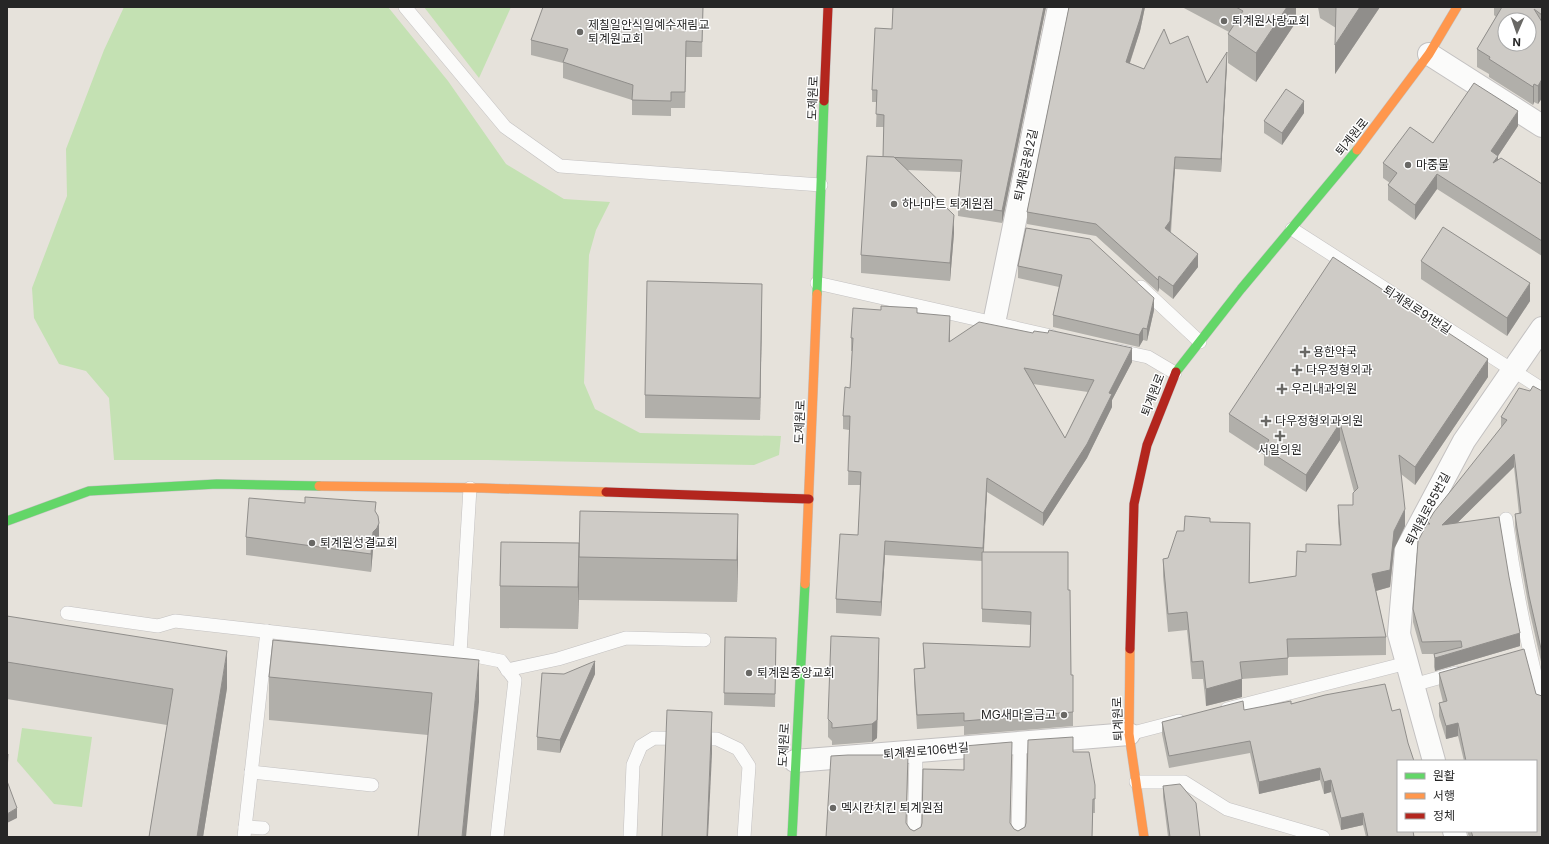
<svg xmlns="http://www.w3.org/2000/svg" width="1549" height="844" font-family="Inter,'Noto Sans KR',sans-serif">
	<rect width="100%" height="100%" fill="#e6e2db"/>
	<!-- green -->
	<g fill="#c4e1b3">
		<path d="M124,7H388L448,81L506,164L564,199L610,202L596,230L589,255L584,383L595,409L640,433L781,436L779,455L754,465L488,460H114L109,398L86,371L59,364L34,318L32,288L67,196L66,149L104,50Z"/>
		<path d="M424,7H511L479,78Z"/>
		<path d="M22,728L92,737L82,807L54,804L17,761Z"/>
	</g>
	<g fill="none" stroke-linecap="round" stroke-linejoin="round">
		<defs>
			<g id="lane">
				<path d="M405,7L505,127L560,166L821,185"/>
				<path d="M1292,229L1542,389"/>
				<path d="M817,283L1051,336"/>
				<path d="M1141,287L1200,342"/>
				<path d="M1115,350L1148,357L1175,373"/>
				<path d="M470,488L460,653L501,661L515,680L497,837"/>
				<path d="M1506,519C1514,581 1526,641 1542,701"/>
				<path d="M67,613L158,626L175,621L460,653"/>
				<path d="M507,670L558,659L626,638L704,640"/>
				<path d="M1413,685L1456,673"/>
				<path d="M1227,709L1407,663"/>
				<path d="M1129,734L1179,721"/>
				<path d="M251,772L372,785"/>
				<path d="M1136,782H1184L1227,809L1323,837"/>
				<path d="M245,827L263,828"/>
				<path d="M244,837L267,631"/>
				<path d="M630,837L633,765L641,746L654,738L717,739L738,749L749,766L744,837"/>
				<path d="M914,837L916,752"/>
				<path d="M1018,837L1020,743"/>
			</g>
			<g id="street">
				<path d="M1429,54L1542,126"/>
				<path d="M994,323L1059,7"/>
				<path d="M795,761L1129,734"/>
				<path d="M1434,761L1399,634L1406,550L1464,441L1542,328"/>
				<path d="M1454,831L1456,837"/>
			</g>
			<g id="fast">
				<path d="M817,294L824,101"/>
				<path d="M1176,372L1241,289L1357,150"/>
				<path d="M7,521L89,491L217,484L319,486"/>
				<path d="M792,837L805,584"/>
			</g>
			<g id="slow">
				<path d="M1357,150L1429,54L1457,7"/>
				<path d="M319,486L482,488L606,492"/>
				<path d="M805,584L817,294"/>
				<path d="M1130,649L1129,734L1144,837"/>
			</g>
			<g id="jam">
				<path d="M824,101L828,7"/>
				<path d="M606,492L809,499"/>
				<path d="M1130,649L1134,504L1147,445L1176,372"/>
			</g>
		</defs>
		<!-- lane casing -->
		<use href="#lane" stroke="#c3c1c1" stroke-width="14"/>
		<!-- street casing -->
		<use href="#street" stroke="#c3c1c1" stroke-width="24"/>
		<!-- fast casing -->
		<use href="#fast" stroke="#c3c1c1" stroke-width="10"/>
		<!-- slow casing -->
		<use href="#slow" stroke="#c3c1c1" stroke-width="10"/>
		<!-- jam casing -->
		<use href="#jam" stroke="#c3c1c1" stroke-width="10"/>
		<!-- lane -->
		<use href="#lane" stroke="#fbfbfa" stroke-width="13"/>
		<!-- street -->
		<use href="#street" stroke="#fbfbfa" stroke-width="22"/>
		<!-- fast -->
		<use href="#fast" stroke="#63d668" stroke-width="9"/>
		<!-- slow -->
		<use href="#slow" stroke="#ff974d" stroke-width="9"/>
		<!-- jam -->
		<use href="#jam" stroke="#b3261e" stroke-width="9"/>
	</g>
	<!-- wall -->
	<g fill="#b1afaa" fill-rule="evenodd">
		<path d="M703,7L702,57H686L685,108H671V116L632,115V100L563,78V63L531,55V40Z"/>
		<path d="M1046,7L1002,223L958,216V204L961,172L907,170L954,233L950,281L861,273V255L883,157L884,127H876L877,102H872V90L892,29Z"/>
		<path d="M1069,7H1145L1140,31L1130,63L1144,69L1170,44L1207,83L1227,64L1221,172L1175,169L1171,233L1198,267L1173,299L1159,288L1158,292L1096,236L1027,224V212Z"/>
		<path d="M1182,7H1296V22L1256,82L1228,63V34L1229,32Z"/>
		<path d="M1318,7H1380L1335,74L1336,28L1320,18Z"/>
		<path d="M1494,7H1542V98L1538,104L1534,102L1533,105L1489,77V74L1477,67V49L1496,17L1494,15Z"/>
		<path d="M1304,113L1282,145L1264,133V121Z"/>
		<path d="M1518,126L1498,156V160L1542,184V256L1437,189L1415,220L1388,200V185L1390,183L1383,178V163L1433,143Z"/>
		<path d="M1026,228L1154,310L1147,341L1143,340L1139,347L1053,327V315L1059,287L1018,278V266Z"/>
		<path d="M1421,261L1530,301L1507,336L1421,279Z"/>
		<path d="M762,306L760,420L645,418V395Z"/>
		<path d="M917,313L950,329V341L1132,362L1112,400V407L1087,458L1043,526L987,492L984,552L1068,590L1071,675H1073V726L964,735V726L917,729L914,682V669L924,668L923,643L1030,647L1031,625L982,622V561L885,555L881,616L836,613V599L858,535L861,485H848L849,430L843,429V416L850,388L852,351H851V338ZM1033,384L1088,392L1065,438Z"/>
		<path d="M1488,377L1415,485L1401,474L1405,526L1394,549L1390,587L1376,591L1386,637V655L1288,657V675L1242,679V697L1206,706L1203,679H1192L1187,630L1168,632L1163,576V559L1168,558L1184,531L1210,522L1250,541L1249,583L1296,576L1306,552L1340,545L1338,523V505H1353L1354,492L1340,440L1306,492L1264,465V455L1229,432V414Z"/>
		<path d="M1530,391H1542V666L1529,609L1517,541L1515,527V514H1519L1514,467L1457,523L1520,646L1435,671L1434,667V654H1422L1413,622V609L1428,522L1501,428V417Z"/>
		<path d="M376,512L379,540L377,546L373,550L371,572L246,555V537Z"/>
		<path d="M738,556L737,602L579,600V557Z"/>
		<path d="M579,585L578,629L500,628V586Z"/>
		<path d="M7,616L227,688L203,837H149L167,725L7,699Z"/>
		<path d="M725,637L776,650L775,707L724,705Z"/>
		<path d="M273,640L479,702L428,735L269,720V677Z"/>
		<path d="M879,655L877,738L872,742L832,745V741L828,737V719Z"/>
		<path d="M1439,673L1536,694L1542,837H1469L1467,831H1536V761H1464L1458,736L1446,739L1439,716V703L1443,702L1439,686Z"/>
		<path d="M564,674H595L560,753L537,750V737Z"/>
		<path d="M1291,704L1398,761L1414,837H1366L1363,825L1341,830L1331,792L1324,794L1320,780L1259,794L1250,753L1169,768L1162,734V722L1244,710Z"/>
		<path d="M1073,752L1095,785V813H1093L1092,837H826L908,770L906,823L910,829L914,831L921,827L964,770L1012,756L1010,823L1014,829L1018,831L1025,827Z"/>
		<path d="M1163,786L1200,837H1168L1163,797Z"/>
	</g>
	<!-- shaded-wall -->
	<g fill="#908e8b">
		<path d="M1044,7H1046L1002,223V211Z"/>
		<path d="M1143,7H1145L1140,31L1126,74V62Z"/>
		<path d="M1287,7H1296V22L1256,82V53Z"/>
		<path d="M1360,7H1380L1335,74V45Z"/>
		<path d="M1227,52V64L1221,172V159Z"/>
		<path d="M1542,79V98L1538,104V86Z"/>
		<path d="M1534,84V102L1533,105V87Z"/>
		<path d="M1304,101V113L1282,145V133Z"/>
		<path d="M1518,111V126L1498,156V171L1493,178L1491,151Z"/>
		<path d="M1175,157V169L1170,234L1165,228Z"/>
		<path d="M1437,174V189L1415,220V205Z"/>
		<path d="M954,215V233L950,281V263Z"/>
		<path d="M1198,254V267L1173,299V286Z"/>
		<path d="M1159,276V288L1158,292V280Z"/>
		<path d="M1530,283V301L1507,336V318Z"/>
		<path d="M762,284V306L760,420V398Z"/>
		<path d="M1154,298V310L1147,341V329Z"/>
		<path d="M950,316V329L949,356V342Z"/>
		<path d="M1143,328V340L1139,347V335Z"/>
		<path d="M1132,348V362L1112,400V407L1087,458L1043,526V513L1109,393Z"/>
		<path d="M1488,359V377L1415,485V467Z"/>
		<path d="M1340,423V440L1306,492V475Z"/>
		<path d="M1514,454V467L1442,538V525Z"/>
		<path d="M987,478V492L983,561V548Z"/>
		<path d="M1405,509V526L1394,549L1390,587L1372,592V574Z"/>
		<path d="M738,514V556L737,602V560Z"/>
		<path d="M379,523V540L377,546L373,550L371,572V554L373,532Z"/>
		<path d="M1250,523V541L1249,601V583Z"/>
		<path d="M885,541V555L881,616V602Z"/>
		<path d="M579,543V585L578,629V587Z"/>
		<path d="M1520,633V646L1435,671V658Z"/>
		<path d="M879,638L877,738L872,742V724Z"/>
		<path d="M227,651V688L203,837H197Z"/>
		<path d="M479,660V702L466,837H462Z"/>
		<path d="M595,661V674L560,753V740Z"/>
		<path d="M1242,679V697L1206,706V689Z"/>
		<path d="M712,712V754L708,837H707Z"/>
		<path d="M1458,723V736L1446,739V726Z"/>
		<path d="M1320,768V780L1259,794V782Z"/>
		<path d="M1331,780V792L1324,794V782Z"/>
		<path d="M17,808V818L7,823V814Z"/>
		<path d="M1363,813V825L1341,830V818Z"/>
	</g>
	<!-- building -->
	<g fill="#cecbc6" stroke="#908e8b" fill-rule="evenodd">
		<path d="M543,7H703L702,42L686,41L685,92H671V101L632,100L633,85L563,62L568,49L531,40Z"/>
		<path d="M893,7H1044L1002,211L958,204L962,160L883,157L884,115L876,114L877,90H872L875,28L892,29Z"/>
		<path d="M1069,7H1143L1140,19L1126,62L1144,69L1164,29L1170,44L1188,36L1207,83L1227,52L1221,159L1175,157L1170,221L1165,228L1198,254L1173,286L1159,276L1158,280L1096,224L1027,212Z"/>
		<path d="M1236,7H1287L1256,53L1228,34L1243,11Z"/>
		<path d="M1336,7H1360L1335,45Z"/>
		<path d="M1502,7H1542V15L1534,9L1542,22V79L1538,86L1534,84L1533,87L1489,59L1490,57L1477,49ZM1505,20H1529V44H1505Z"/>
		<path d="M1474,83L1518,111L1491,151L1498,156L1493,163L1501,158L1542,184V241L1437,174L1415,205L1388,185L1397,173L1383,163L1410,127L1433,143Z"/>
		<path d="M1286,89L1304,101L1282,133L1264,121Z"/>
		<path d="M867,156L894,157L954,215L950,263L861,255Z"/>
		<path d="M1443,227L1530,283L1507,318L1421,261Z"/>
		<path d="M1026,228L1090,239L1154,298L1147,329L1143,328L1139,335L1053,315L1062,275L1018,266Z"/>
		<path d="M1333,257L1488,359L1415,467L1399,455L1405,509L1394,531L1390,570L1372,574L1386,637L1287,639L1288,658L1240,662L1242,679L1206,689L1203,661L1192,662L1187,612L1168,614L1163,559L1168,558L1177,531H1184L1185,516L1210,518V522L1250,523L1249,583L1296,576L1297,551L1306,552V544L1341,545L1338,505H1353V493L1358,488L1340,423L1306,475L1264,448L1269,440L1229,414Z"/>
		<path d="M647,281L762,284L760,398L645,395Z"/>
		<path d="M881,306L917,308V313L950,316L949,342L979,322L1033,333L1034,331L1048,333L1049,330L1132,348L1109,393L1112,394L1087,444L1043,513L987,478L983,548L885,541L881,602L836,599L840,534L858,535L861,472L848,471L850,416H843L845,387L850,388L853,338H851L853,308L881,310ZM1024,368L1094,380L1065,438Z"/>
		<path d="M1533,386L1542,391V653L1529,596L1517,528L1515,514L1521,513L1514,454L1442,525L1499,517L1509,577L1520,633L1435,658L1434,654L1462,647L1461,641L1422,642L1413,609L1418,541L1427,524H1430L1428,522L1434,512L1507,420L1501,417L1519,388L1530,391Z"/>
		<path d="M305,497L376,502L375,511L378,516L379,523L377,528L373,532L371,554L246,537L249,498L305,503Z"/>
		<path d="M580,511L738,514L737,560L579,557Z"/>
		<path d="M501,542L579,543L578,587L500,586Z"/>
		<path d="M982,552H1068V590H1070L1071,675H1073V712L964,721V713L917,715L914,669L925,668L923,643L1030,647L1031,612L982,609Z"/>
		<path d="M7,616L227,651L197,837H149L173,689L7,662Z"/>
		<path d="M831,636L879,638L877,720L872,724L832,728V723L828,719Z"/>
		<path d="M725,637L776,638L775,694L724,693Z"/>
		<path d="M273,640L479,660L462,837H418L432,693L269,677Z"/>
		<path d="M1524,649L1536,694L1542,696V837H1473L1471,831H1536V761H1466L1458,723L1446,726L1439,703L1447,701L1439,673Z"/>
		<path d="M595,661L560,740L537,737L542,673L564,674Z"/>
		<path d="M1385,684L1392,711L1400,709L1408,743L1414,761H1398V831H1413L1414,837H1368L1363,813L1341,818L1331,780L1324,782L1320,768L1259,782L1250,741L1169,756L1162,722L1243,701L1244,710L1291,701V704L1325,695Z"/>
		<path d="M667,710L712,712L707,837H662Z"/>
		<path d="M1073,737V752H1089L1095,785V799H1093L1092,837H826L831,756L848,755H908L906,823L910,829L914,831L921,827L922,823L923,769L964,770V746L1012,742L1010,823L1014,829L1018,831L1025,827L1026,823L1028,740Z"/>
		<path d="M7,754H8L7,772Z"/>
		<path d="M7,781L17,808L7,814Z"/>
		<path d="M1180,784L1196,803L1200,837H1170L1163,786Z"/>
	</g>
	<!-- markers -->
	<g fill="#696865" stroke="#fff" stroke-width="1.5">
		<circle cx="1224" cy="21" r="4"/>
		<circle cx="580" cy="32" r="4"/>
		<circle cx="1408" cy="165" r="4"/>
		<circle cx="894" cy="204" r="4"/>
		<path d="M1303 346h4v4h4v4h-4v4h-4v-4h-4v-4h4z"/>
		<path d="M1295 364h4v4h4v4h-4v4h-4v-4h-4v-4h4z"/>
		<path d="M1280 383h4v4h4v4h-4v4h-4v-4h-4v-4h4z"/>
		<path d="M1264 415h4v4h4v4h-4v4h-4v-4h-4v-4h4z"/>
		<path d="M1278 430h4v4h4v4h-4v4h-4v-4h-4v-4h4z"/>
		<circle cx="312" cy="543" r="4"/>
		<circle cx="749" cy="673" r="4"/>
		<circle cx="1064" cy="715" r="4"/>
		<circle cx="833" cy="808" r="4"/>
	</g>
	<g text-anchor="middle" stroke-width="3" stroke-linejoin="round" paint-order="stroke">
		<!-- poi labels -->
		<g font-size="12" fill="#262626" stroke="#fff" text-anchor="start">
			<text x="1232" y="25">퇴계원사랑교회</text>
			<text x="588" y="29">제칠일안식일예수재림교<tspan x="588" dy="14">퇴계원교회</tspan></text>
			<text x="1416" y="169">마중물</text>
			<text x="902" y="208">하나마트 퇴계원점</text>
			<text x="1313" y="356">용한약국</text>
			<text x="1306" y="374">다우정형외과</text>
			<text x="1291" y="393">우리내과의원</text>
			<text x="1275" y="425">다우정형외과의원</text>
			<text x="1280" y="454" text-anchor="middle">서일의원</text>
			<text x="320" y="547">퇴계원성결교회</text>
			<text x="757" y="677">퇴계원중앙교회</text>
			<text x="1056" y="719" text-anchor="end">MG새마을금고</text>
			<text x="841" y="812">멕시칸치킨 퇴계원점</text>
		</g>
		<!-- street labels -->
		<g font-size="12" fill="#262626" stroke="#fff">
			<text transform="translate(813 98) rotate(-88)" y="4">도제원로</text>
			<text transform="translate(1352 137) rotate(-51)" y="4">퇴계원로</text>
			<text transform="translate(1026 165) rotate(-78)" y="4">퇴계원공원2길</text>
			<text transform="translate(1417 310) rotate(33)" y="4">퇴계원로91번길</text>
			<text transform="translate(1153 395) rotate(-69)" y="4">퇴계원로</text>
			<text transform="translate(800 422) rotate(-88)" y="4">도제원로</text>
			<text transform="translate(1428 509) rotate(-62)" y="4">퇴계원로85번길</text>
			<text transform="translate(1118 719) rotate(-92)" y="4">퇴계원로</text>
			<text transform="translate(784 745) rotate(-87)" y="4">도제원로</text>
			<text transform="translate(926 751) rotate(-5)" y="4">퇴계원로106번길</text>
		</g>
	</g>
	<!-- border -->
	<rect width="1549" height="844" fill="none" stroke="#262626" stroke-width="16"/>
	<!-- legend -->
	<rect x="1397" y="760" width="140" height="72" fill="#ffffff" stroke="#a8a8a8"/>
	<rect x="1405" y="773" width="20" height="6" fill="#63d668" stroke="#a8a8a8"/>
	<text x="1433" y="780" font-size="12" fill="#262626">원활</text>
	<rect x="1405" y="793" width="20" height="6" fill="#ff974d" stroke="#a8a8a8"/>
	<text x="1433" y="800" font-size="12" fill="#262626">서행</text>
	<rect x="1405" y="813" width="20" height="6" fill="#b3261e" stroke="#a8a8a8"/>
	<text x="1433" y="820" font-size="12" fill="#262626">정체</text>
	<!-- north arrow -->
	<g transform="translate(1517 32) rotate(182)"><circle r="19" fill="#ffffff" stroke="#a8a8a8"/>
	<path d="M0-3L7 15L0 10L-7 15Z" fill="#696865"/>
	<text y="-6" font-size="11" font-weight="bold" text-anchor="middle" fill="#262626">N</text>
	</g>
</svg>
